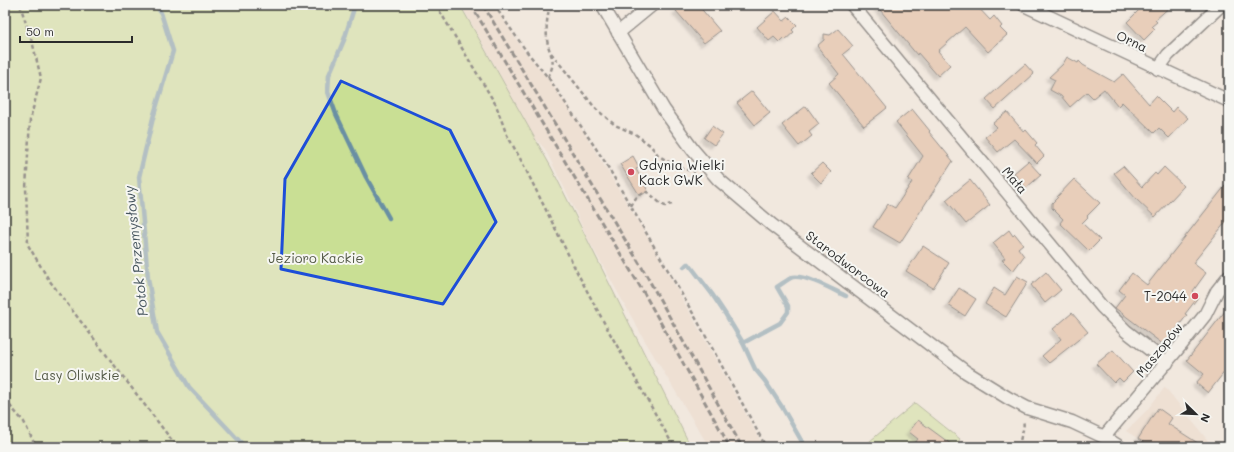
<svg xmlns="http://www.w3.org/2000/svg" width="1234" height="452" font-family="Mali,sans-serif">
	<defs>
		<filter id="shadow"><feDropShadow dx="-3.5" dy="3.5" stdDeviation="1" flood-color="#0004"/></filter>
	</defs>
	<rect width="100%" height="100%" fill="#f1e8de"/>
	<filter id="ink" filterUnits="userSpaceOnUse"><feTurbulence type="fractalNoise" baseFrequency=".025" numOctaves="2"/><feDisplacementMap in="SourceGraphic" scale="8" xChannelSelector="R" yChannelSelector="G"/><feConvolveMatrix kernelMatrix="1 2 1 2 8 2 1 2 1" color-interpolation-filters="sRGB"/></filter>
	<g filter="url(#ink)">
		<!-- built -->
		<g fill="#ebd7c6">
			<path d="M461,5H494L521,47L551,83L577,121L654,248L764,447H709L645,341L588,239L568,195L545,149L535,138Z"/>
			<path d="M1165,387L1213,447H1151L1126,431L1147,410Z"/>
		</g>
		<!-- green -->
		<g fill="#c9df94" stroke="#7a8560">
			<path d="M5,5H460L551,167L691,447H5Z"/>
			<path d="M915,403L960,439L955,447H863Z"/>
		</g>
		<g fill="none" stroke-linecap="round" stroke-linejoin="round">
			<!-- stream -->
			<g stroke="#698fa3" stroke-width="4.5">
				<path d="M156,5L161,13L173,51L153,118L139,177L148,278L157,332L189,387L245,447"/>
				<path d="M355,5L344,40L329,75L328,92L336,114L366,177L389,218"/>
				<path d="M684,267L687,264H689L712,294L726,315L743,343L755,369L765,381L782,407L805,447"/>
				<path d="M743,343L780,323L788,312V306L777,287C782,284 788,279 793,277C807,275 833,290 846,296"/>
			</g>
		</g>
		<!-- building -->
		<g fill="#ddaf8f" stroke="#2b2b2b" filter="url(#shadow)">
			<path d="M684,5H698L720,31L704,43L676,11Z"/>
			<path d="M876,5H976L990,20L994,16L1002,26L1000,28L1007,35L988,52L965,27L938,51L950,65L938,76L918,53L917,55Z"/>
			<path d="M1144,5H1172L1155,20L1157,22L1152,26L1155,29L1144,40L1127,22Z"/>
			<path d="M775,11L784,21L789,17L797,25L792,30L794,32L785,40L783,38L779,42L774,37L769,41L757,27Z"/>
			<path d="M838,29L853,46L843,54L887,108L864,126L829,83L839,74L817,46L824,40V34L830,35Z"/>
			<path d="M1067,57L1078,63L1079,61L1083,65L1114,82L1123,74L1149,104L1156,96L1172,112L1176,107L1188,118L1169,138L1159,128L1154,133L1122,102L1118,106L1104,89L1093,98L1087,92L1070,107L1061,96L1050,90L1055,80L1049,77L1063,64Z"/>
			<path d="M1025,64L1034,74L995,109L986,99Z"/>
			<path d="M752,91L770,113L755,125L737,103Z"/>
			<path d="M806,106L819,124L809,132L812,136L799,146L782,125Z"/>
			<path d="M912,109L930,131L929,132L953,161L900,243L873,227L888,204L895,208L912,182L908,180L923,156L896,122Z"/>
			<path d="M1007,112L1024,132L1026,130L1037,143L1035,145L1044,156L1037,163L1014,139L998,152L985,137L997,127L993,123Z"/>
			<path d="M712,126L723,134L714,145L704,138Z"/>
			<path d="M633,156L639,167L636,169L648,191L640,196L620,164Z"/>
			<path d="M1028,161L1041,175L1026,188L1014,173Z"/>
			<path d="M822,163L831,172L821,183L811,173Z"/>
			<path d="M1123,166L1142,187L1155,173L1157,175L1164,167L1184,186L1155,217L1136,199L1114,173Z"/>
			<path d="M1074,179L1100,203L1087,216L1088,217L1082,223L1100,240L1089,251L1060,223L1063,219L1052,208V203L1058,197H1057Z"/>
			<path d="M970,180L990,205L966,224L946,200Z"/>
			<path d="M1229,181V218L1193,263L1206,273L1193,291L1199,296L1185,314L1187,315L1164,345L1115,308L1125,295L1119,290L1132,273L1147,285Z"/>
			<path d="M1009,230L1013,236L1015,234L1023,244L1018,248L1024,256L1013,271L1002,260L1005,258L993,243Z"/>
			<path d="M923,246L949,263L933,288L906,271Z"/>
			<path d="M1046,272L1061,290L1045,303L1031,285Z"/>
			<path d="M1017,276L1028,282L1006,317L985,304L994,288L1005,295Z"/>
			<path d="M959,288L976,299L965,316L948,305Z"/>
			<path d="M1229,306V366L1208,393L1196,383L1204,374L1187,360Z"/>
			<path d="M1072,313L1088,332L1049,363L1042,356L1061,339L1053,329Z"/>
			<path d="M1113,350L1133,372L1123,382L1119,378L1114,383L1096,364Z"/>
			<path d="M1158,408L1172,418L1168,424L1204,447H1151L1138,439Z"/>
			<path d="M918,420L955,447H912L918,439L909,432Z"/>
		</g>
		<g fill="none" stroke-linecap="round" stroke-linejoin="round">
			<defs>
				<g id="minor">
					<path d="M602,5L664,110L693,150L719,180L772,225L966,372L1008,398L1027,408L1072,422L1104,437L1120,447"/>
					<path d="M852,5L1102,307L1126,331L1167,363"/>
					<path d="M1024,5L1229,101"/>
					<path d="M618,33L652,5"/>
					<path d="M1158,69L1168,55L1221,5"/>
					<path d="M1104,437L1181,345L1205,315L1217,291L1229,276"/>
				</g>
			</defs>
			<!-- minor casing -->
			<use href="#minor" stroke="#2b2b2b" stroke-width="15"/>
			<!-- path -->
			<g stroke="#2b2b2b" stroke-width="2.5" stroke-dasharray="4 3" stroke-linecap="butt">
				<path d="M20,5L33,45L41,78L30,120L26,188L28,245L49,280L177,447"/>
				<path d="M436,5L496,105L506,133L522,162L579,276L607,328L674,447"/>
				<path d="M494,5L527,52L550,80L605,162L698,322L766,447"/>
				<path d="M551,53L596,109L615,125L635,134L650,145L659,156L677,167L695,172"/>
				<path d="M548,77C558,58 549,57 547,39C546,27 547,17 550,5"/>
				<path d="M631,206C635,198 638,194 647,192C654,196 658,203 665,206L672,204"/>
				<path d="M5,400L24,422L36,447"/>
				<path d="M1021,447C1018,435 1026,431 1023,420"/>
			</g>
			<!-- minor -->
			<use href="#minor" stroke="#f6f6f2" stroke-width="12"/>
			<!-- rail -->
			<g stroke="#2b2b2b" stroke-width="3" stroke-dasharray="6 3" stroke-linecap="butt">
				<path d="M471,5L644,293L730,447"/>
				<path d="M483,5L644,271L742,447"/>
			</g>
		</g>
	</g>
	<!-- marked area -->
	<path d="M0 0H1234V452H0ZM341,81L450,130L496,222L443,304L281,269L285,179Z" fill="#f1e8de" fill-opacity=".55" fill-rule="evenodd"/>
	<path fill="none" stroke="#1d4ed8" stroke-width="3" stroke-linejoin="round" d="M341,81L450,130L496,222L443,304L281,269L285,179Z"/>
	<!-- markers -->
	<g fill="#d1495b" stroke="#f6f6f2" stroke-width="1.5">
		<circle cx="631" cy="172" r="4"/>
		<circle cx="1195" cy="296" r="4"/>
	</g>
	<g text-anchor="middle" stroke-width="4" stroke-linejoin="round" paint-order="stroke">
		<!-- street labels -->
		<g font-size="13" fill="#2b2b2b" stroke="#f6f6f2">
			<text transform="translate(1132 41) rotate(25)" y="5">Orna</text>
			<text transform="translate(1015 180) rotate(50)" y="5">Mała</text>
			<text transform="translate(848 264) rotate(37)" y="5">Starodworcowa</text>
			<text transform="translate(1159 350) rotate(-51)" y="5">Maszopów</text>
		</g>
		<!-- poi labels -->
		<g font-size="13" fill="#2b2b2b" stroke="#f6f6f2" text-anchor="start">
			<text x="639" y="170">Gdynia Wielki<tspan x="639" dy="15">Kack GWK</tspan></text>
			<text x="1187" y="301" text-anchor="end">T-2044</text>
		</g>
		<!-- park labels -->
		<g font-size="13" fill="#525845" stroke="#f6f6f2">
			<text x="316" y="263">Jezioro Kackie</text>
			<text x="77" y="380">Lasy Oliwskie</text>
		</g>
		<!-- water labels -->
		<g font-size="14" font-style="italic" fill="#45545d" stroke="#f6f6f2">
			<text transform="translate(136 251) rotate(-96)" y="5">Potok Przemysłowy</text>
		</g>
	</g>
	<!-- margin -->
	<rect width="1234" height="452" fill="none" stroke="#f6f6f2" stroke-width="20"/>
	<rect x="10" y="10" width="1214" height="432" fill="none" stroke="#2b2b2b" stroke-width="1.5" filter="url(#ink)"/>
	<!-- north arrow -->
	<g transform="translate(1196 414) rotate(113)" stroke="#f6f6f2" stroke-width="3" paint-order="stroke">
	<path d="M0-3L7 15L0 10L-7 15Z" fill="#2b2b2b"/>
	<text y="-6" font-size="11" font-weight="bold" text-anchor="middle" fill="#2b2b2b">N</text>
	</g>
	<!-- scale -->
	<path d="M20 36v6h112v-6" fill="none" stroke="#2b2b2b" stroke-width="2"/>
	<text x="26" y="36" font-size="12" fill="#2b2b2b" stroke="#f6f6f2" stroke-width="3" paint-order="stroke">50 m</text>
</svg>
